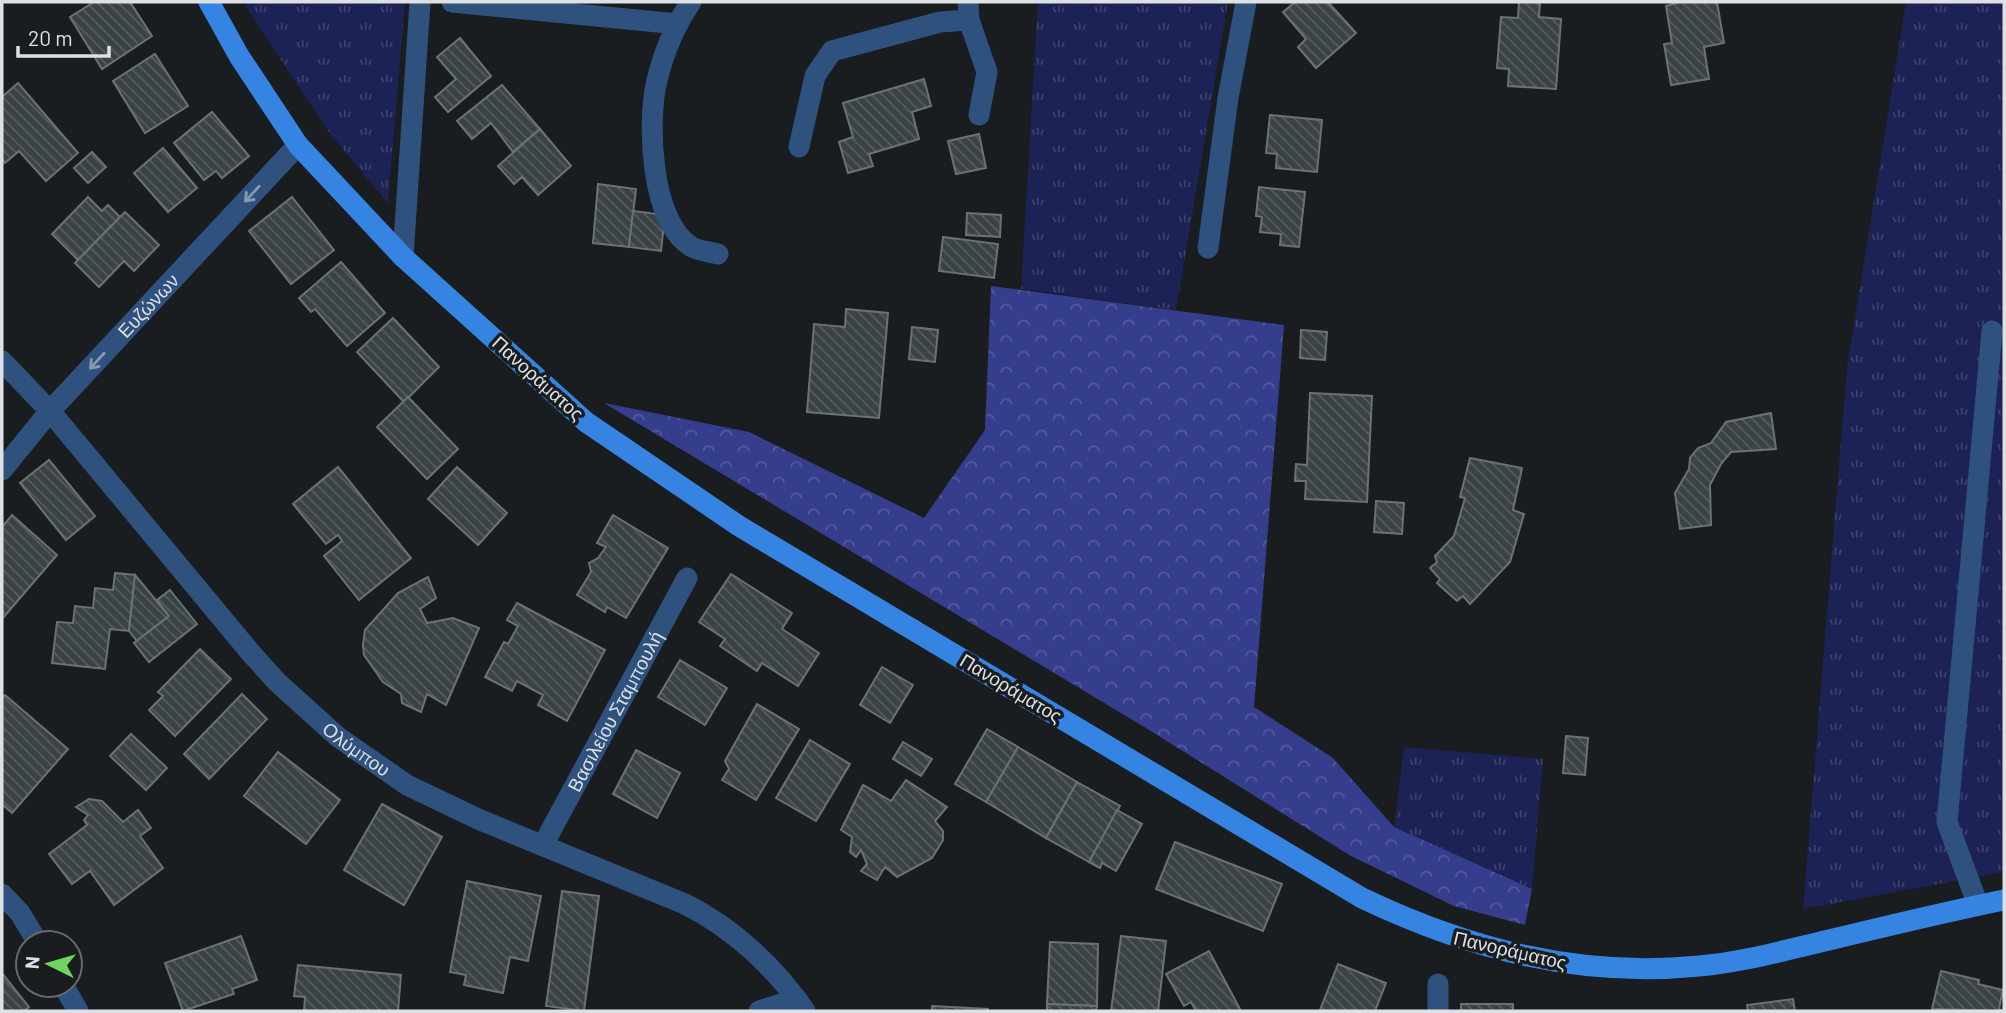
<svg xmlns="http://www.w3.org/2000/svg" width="2006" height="1013" font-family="Barlow,sans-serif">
	<defs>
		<pattern id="grass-tufts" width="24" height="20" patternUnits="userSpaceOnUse" patternTransform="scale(1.75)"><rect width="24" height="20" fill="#1c2255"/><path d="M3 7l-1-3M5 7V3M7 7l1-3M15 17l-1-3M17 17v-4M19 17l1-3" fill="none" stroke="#3d426d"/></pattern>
		<pattern id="forest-crowns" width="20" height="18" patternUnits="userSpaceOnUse" patternTransform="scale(1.75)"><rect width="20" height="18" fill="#353e8d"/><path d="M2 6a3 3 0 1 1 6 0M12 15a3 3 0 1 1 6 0" fill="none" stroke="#525a9d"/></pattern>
		<pattern id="building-back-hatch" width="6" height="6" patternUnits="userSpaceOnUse" patternTransform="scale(1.75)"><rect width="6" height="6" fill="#3b4243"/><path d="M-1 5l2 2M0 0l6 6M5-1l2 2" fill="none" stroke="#575d5e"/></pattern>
	</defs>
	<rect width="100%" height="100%" fill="#191d20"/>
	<!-- grass -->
	<g fill="url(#grass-tufts)">
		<path d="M243,2H405L388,203L331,135Z"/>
		<path d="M1038,2H1228L1176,310L1021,289Z"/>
		<path d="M1906,2H2004V872L1803,909L1847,368Z"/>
		<path d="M1404,747L1543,759L1532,889L1394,827Z"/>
	</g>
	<!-- forest -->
	<path fill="url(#forest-crowns)" d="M991,286L1284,325L1254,707L1333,758L1394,827L1532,889L1525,925L1454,906L1351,856L1146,728L604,403L749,432L924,518L985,430Z"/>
	<!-- building -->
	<g fill="url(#building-back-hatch)" stroke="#6b7274" stroke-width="2">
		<path d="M94,2H130L152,36L102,69L70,17Z"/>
		<path d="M1295,2H1328L1356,33L1316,68L1298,47L1306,39L1283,12Z"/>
		<path d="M1519,2H1540L1539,17L1561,19L1556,89L1508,86L1509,69L1497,68L1501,17L1518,18Z"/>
		<path d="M1680,2H1717L1724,43L1704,47L1709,79L1671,85L1664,44L1672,43L1666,6Z"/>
		<path d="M460,38L491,76L448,112L435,97L456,79L437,57Z"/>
		<path d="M155,54L188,106L145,133L113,81Z"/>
		<path d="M924,79L931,106L912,112L919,139L869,154L873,166L848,173L839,142L853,137L843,103Z"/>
		<path d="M18,83L78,153L46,181L19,151L5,163L2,159V97Z"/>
		<path d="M502,85L540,129L513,152L491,123L472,139L457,121Z"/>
		<path d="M212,112L249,156L222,178L216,171L204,180L174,143Z"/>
		<path d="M1270,115L1322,120L1317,172L1276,168L1277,154L1266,153Z"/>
		<path d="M540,129L571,166L538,195L522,177L514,184L498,166Z"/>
		<path d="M979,134L986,168L956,174L948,141Z"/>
		<path d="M163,148L197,188L168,212L134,173Z"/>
		<path d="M92,152L106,167L88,183L74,168Z"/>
		<path d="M598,184L636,189L629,247L593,243Z"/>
		<path d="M1259,187L1305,192L1299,247L1280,245L1281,234L1260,232L1262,217L1256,216Z"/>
		<path d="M88,197L102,211L108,205L120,217L78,260L52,234Z"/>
		<path d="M292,197L334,250L291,284L249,231Z"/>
		<path d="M633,211L665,215L661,251L629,247Z"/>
		<path d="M125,212L159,245L134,271L124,261L99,287L75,263Z"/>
		<path d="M967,213L1001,215L1000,237L966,235Z"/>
		<path d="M943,237L998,244L994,278L939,271Z"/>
		<path d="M341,262L385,313L347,346L315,309L311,312L299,298Z"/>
		<path d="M846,309L888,313L879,418L807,412L814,324L845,327Z"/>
		<path d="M393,318L439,367L404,402L357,352Z"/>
		<path d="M912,327L938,330L935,362L909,359Z"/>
		<path d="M1301,330L1327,332L1325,360L1300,358Z"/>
		<path d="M1310,393L1372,396L1367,502L1305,499L1306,481H1295L1296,464L1307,465Z"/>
		<path d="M408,397L458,449L427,479L377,427Z"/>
		<path d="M1771,413L1776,449L1731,452L1721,464L1710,485L1711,525L1680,529L1675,493L1689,469L1690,458L1698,448L1711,443L1726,422Z"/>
		<path d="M1470,458L1522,468L1513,510L1524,514L1510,562L1470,604L1463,596L1457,601L1437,583L1440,579L1430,568L1437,562L1435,556L1454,536L1465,498L1460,497Z"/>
		<path d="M49,460L95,516L66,540L20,483Z"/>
		<path d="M338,467L411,558L359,600L324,556L342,541L338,535L326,544L293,504Z"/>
		<path d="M457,467L507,513L478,545L428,499Z"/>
		<path d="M1376,501L1404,503L1402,534L1374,532Z"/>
		<path d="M12,515L57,555L2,619V527Z"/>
		<path d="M613,515L668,548L626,618L607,607L605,612L577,595L591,572L589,563L598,558L606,547L597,543Z"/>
		<path d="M115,573L135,575L129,631L110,629L105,669L52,663L57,622L73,623L75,606L93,608L95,588L113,590Z"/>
		<path d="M731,574L792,613L782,629L819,653L798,686L762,663L757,671L720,646L725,639L699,622Z"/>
		<path d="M135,575L169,616L137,641L129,631Z"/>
		<path d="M428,577L436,598L420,609L427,623L453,618L479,628L446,705L427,694L421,712L402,703L401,694L383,682L364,655L363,645L365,630L398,593Z"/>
		<path d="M170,590L197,624L149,662L134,643L169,616L157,600Z"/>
		<path d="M517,603L605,650L567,721L538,705L543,695L517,681L512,691L485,677L504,642L508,644L518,626L507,620Z"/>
		<path d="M200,649L231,679L175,736L149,710L163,696L158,692Z"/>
		<path d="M680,660L727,688L705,725L658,697Z"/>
		<path d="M882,667L913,685L890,723L860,705Z"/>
		<path d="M242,694L267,719L209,779L184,754Z"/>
		<path d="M5,695L68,749L12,813L2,804V698Z"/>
		<path d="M757,704L799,729L756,800L722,780L729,769L725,761Z"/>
		<path d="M987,729L1018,747L986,802L955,784Z"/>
		<path d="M131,734L167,768L146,790L110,756Z"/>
		<path d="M1566,736L1588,738L1585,775L1563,773Z"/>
		<path d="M810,740L850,764L816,821L776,798Z"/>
		<path d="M903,742L932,759L921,776L893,759Z"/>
		<path d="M1018,747L1077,782L1046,838L986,802Z"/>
		<path d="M636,750L680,773L657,818L613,794Z"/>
		<path d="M278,752L340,800L306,844L244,796Z"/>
		<path d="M906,780L947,807L935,821L943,831V840L932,858L897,877L885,867L877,880L861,871L867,864L861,850L856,857L850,852L852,837L841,830L863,785L891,801Z"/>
		<path d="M1077,782L1120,806L1089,862L1046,838Z"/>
		<path d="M89,799L102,801L123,822L138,810L151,828L140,836L163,868L114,905L90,871L72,884L49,854L87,825L84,820L88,815L76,807Z"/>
		<path d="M382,804L442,837L404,905L344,870Z"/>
		<path d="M1117,810L1142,824L1116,871L1102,863L1100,868L1089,862Z"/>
		<path d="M1175,842L1282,884L1263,931L1156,889Z"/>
		<path d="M467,881L541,896L528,961L510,957L503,993L464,985L466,975L450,972Z"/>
		<path d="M562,891L599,896L584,1011L546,1006Z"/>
		<path d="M241,936L257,980L232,989L234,994L183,1011L165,963Z"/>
		<path d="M1121,936L1166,941L1158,1011H1111Z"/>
		<path d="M1050,942L1098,944L1097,1006L1047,1004Z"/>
		<path d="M1209,951L1241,1011H1196L1191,1002L1184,1006L1166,974Z"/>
		<path d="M1338,964L1386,983L1375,1011L1320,1010Z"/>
		<path d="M298,965L401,975L398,1011H304L305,997L294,996Z"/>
		<path d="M1941,971L1979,980L1978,984L2003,990L1999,1009L2004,1011L1932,1009Z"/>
		<path d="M2,973L29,1007L24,1011H2Z"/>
		<path d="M1793,999L1795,1011H1748L1747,1005Z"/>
		<path d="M1047,1004L1097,1006L1096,1011H1047Z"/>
		<rect x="1461" y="1004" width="52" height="7"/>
		<path d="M932,1006L988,1009V1011H932Z"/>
	</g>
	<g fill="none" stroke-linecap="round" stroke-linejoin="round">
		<!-- minor -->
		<g stroke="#2e517e" stroke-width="21">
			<path d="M452,2L678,24"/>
			<path d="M691,2C675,25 664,52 657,80C647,121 650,223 692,247C699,251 710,252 718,254"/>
			<path d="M968,2L969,20L987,72L979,115"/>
			<path d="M799,147L815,76L832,51L940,22L969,20"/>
			<path d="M1208,248L1228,98L1246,2"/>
			<path d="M403,257L420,2"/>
			<path id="s1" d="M2,361L50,411L250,652L277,682L338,737L407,785L478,819L685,904C733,928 775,967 805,1011"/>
			<path id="s2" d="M2,470L50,411L298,145"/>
			<path id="s3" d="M543,845L687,578"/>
			<path d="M2,894L20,913L38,943"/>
			<path d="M1978,905L1947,822L1992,331"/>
			<path d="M63,985L78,1011"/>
			<path d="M759,1011L797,999"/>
			<path d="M1438,1011V984"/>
		</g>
		<!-- major -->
		<path stroke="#3684e1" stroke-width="21" d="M209,2L239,56L298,145L403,257L586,422L739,526L1362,898C1469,949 1579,978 1699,966C1743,962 1786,950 1829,940C1887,926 1945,912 2004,900"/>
	</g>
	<!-- one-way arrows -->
	<defs><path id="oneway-shaft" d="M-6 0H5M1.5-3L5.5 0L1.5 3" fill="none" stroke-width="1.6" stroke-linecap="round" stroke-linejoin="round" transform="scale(1.75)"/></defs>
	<g stroke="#8699b0">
		<use href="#oneway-shaft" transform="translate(252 194) rotate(133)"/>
		<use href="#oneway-shaft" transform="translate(97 361) rotate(133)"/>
	</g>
	<g text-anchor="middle" stroke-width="7" stroke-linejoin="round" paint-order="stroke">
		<!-- street labels -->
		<g font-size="19" fill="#dee1e3" stroke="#191d20">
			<text dy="7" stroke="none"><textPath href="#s2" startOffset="220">Ευζώνων</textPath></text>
			<text transform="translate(538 378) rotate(42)" y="7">Πανοράματος</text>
			<text transform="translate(1011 688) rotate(31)" y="7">Πανοράματος</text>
			<text dy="7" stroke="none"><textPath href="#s3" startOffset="152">Βασιλείου Σταμπουλή</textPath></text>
			<text dy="7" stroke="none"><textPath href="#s1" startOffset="527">Ολύμπου</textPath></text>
			<text transform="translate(1510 950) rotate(13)" y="7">Πανοράματος</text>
		</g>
	</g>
	<!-- border -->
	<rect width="2006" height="1013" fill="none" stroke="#dee1e3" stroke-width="7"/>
	<!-- north arrow -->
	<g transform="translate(49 964) rotate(275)"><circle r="33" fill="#191d20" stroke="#686b6e" stroke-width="2"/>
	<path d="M0-5L12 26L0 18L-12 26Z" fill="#6fd360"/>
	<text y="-10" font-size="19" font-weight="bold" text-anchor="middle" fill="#dee1e3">N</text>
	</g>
	<!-- scale -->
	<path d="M18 46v10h91v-10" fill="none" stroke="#dee1e3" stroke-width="3.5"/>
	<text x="28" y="46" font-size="21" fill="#dee1e3" stroke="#191d20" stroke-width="5" paint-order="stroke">20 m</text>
</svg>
